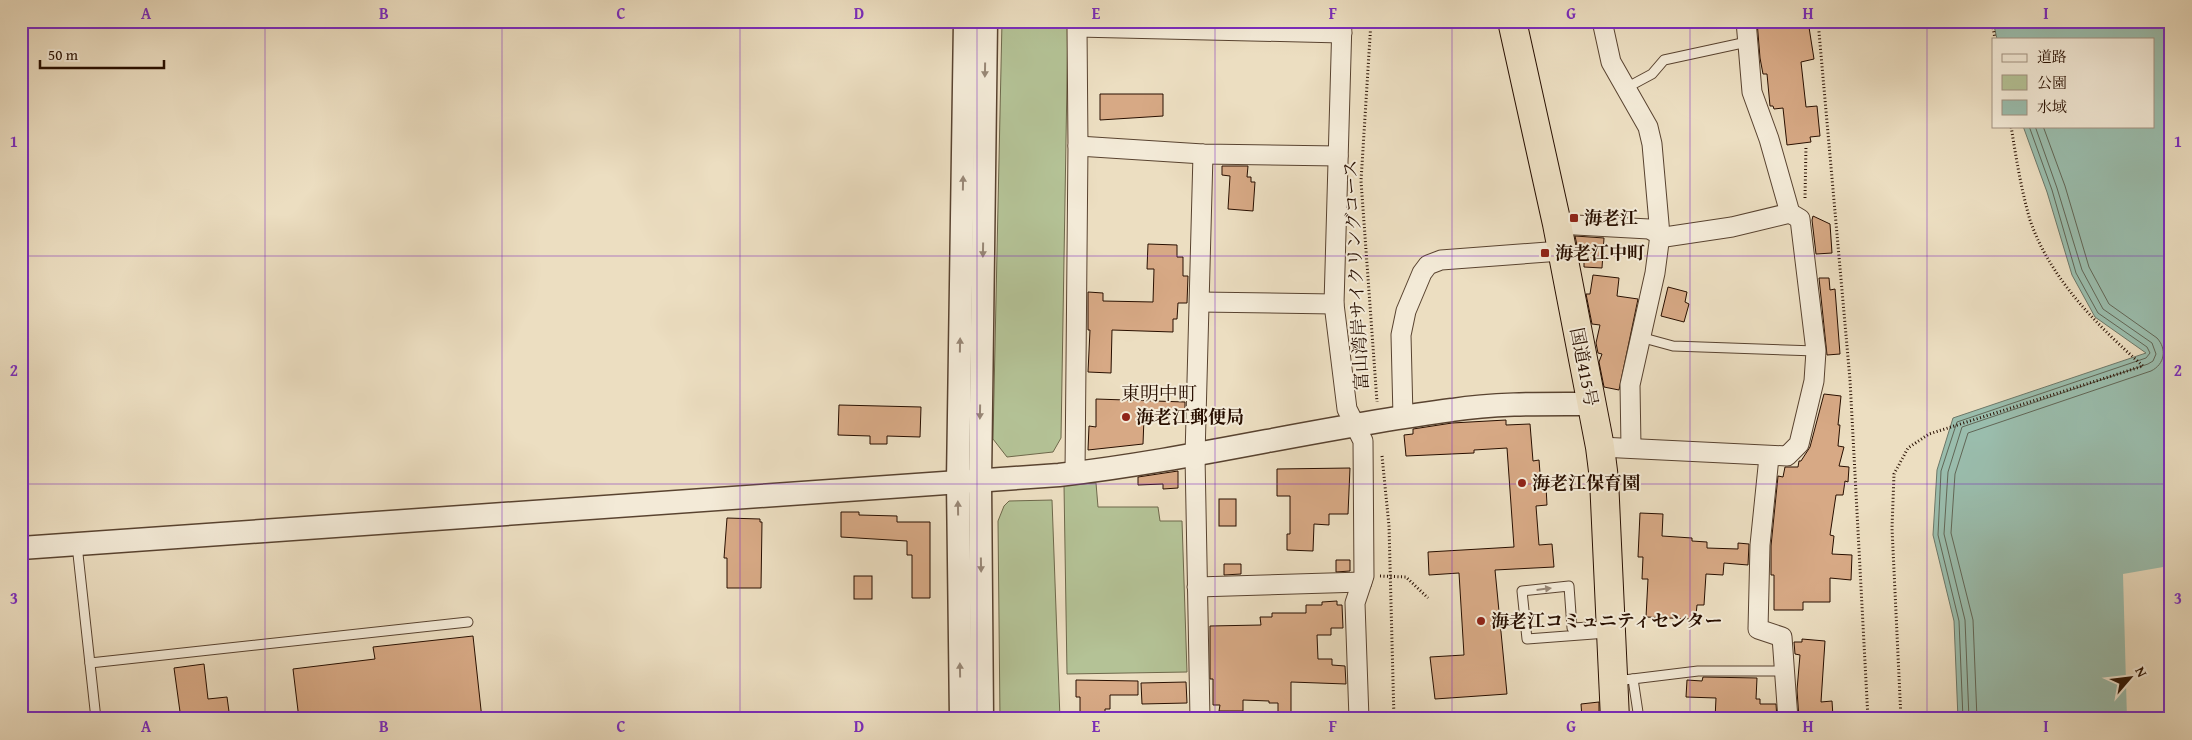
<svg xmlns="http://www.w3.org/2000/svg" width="2192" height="740" font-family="'Gentium Book Plus','Noto Serif JP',serif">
	<rect width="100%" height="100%" fill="#ecdec1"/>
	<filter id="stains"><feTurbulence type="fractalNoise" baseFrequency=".004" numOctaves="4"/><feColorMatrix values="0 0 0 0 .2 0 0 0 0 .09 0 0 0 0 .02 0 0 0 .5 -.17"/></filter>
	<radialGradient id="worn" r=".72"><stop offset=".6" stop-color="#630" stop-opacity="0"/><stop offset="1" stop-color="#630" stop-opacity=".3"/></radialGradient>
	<!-- green -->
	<g fill="#b4c296" stroke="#6e684b">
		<path d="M1002,21H1068L1061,438L1053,452L1007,457L993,439Z"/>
		<path d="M1096,483L1098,507H1158L1160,521H1182L1187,672L1067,674L1064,485Z"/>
		<path d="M1052,500L1060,719H1000L998,521L1004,506L1009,501Z"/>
	</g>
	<!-- water -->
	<path fill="#9abdad" stroke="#6c7768" d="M1993,21H2171V719H1958L1954,621L1933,535L1937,470L1953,418L2146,353L2095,317L2072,275L2047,192L2023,126H2153V39H1997Z"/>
	<!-- pier -->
	<path fill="#ecdec1" d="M2169,566L2171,719H2127L2123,574Z"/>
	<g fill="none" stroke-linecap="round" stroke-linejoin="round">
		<!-- shore -->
		<g stroke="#616656" stroke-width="1">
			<path d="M1963,719L1959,621L1938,535L1941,471L1957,422L2146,358L2150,353L2147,347L2098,313L2076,273L2052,190L2029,126"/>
			<path d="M1969,719L1965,620L1944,534L1948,472L1962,427L2148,364L2153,361L2156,354L2152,343L2103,309L2082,270L2057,188L2035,126"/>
			<path d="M1977,719L1973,620L1951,533L1955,474L1968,433L2151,371C2165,364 2167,349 2157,338L2109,304L2089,267L2065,186L2043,126"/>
		</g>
	</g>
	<!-- building -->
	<g fill="#d7a985" stroke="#280f00">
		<path d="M1757,21H1808L1814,59L1801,62L1806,107L1817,106L1820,136L1810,137L1811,142L1787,145L1783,108L1774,109L1773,106H1770L1767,74H1763L1760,58Z"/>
		<path d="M1100,94H1163V116L1100,120Z"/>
		<path d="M1222,166H1248L1247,177H1251V182H1255L1253,211L1228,209L1230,176L1222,175Z"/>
		<path d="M1813,216L1830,224L1832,253L1816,254L1812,220Z"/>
		<path d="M1575,236L1604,238L1602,268L1584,267V259H1580Z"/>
		<path d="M1148,244L1177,245V257H1183V276H1188L1187,303H1178L1177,319H1173V332L1112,330L1111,373L1088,372L1090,330H1088V292L1103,293V301L1153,302L1154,269H1147Z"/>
		<path d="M1593,275L1619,278L1617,296L1638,299L1619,390L1604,387L1599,362L1602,354L1598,353L1596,343L1600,325L1592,324L1586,294H1590Z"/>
		<path d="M1819,278H1829L1830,290L1835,289L1840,354L1827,355Z"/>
		<path d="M1668,287L1687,292L1685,302L1689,304L1684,322L1661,316Z"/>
		<path d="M1824,394L1841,396L1838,425H1840L1838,446L1844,447L1839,466L1849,467L1848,482L1845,481L1843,495H1836L1830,535L1834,536L1832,554L1852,555L1851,580L1830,578V602H1803V610H1774V575H1771V546L1778,476L1783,477L1785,467H1798L1799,461H1801L1810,447Z"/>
		<path d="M1096,399L1185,402V413L1144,418L1143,444L1088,450L1089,426L1096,427Z"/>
		<path d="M839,405L921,407L920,437L887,436V444H870V436L838,435Z"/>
		<path d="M1506,420V425L1530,424L1533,461L1539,460L1541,486H1546L1547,505L1536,506L1539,545L1552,544L1554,567L1495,570L1507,694L1435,699L1430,657L1464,655L1459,573L1429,575L1428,552L1514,547L1507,448L1474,450V453L1406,456L1404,435L1413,434V429L1452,423Z"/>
		<path d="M1350,468L1348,514H1329V525L1314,524L1313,551L1287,550V534H1290V496H1277V469Z"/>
		<path d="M1178,471V488L1163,489V484L1138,485V477Z"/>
		<rect x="1219" y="499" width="17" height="27"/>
		<path d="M841,512H859V515L897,516V522H930V598H912V555H907V541L841,537Z"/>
		<path d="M1640,513L1663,514L1662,536L1692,538V541L1707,542V548L1738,549V543L1749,544L1748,565L1724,563L1723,575L1706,574L1704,605H1697L1696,615H1692V619L1646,617L1648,579H1642L1643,557H1638Z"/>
		<path d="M727,518L760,519V522H762L761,588H727V558H724Z"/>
		<path d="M1336,560H1350V571L1336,572Z"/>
		<path d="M1224,564H1241V574L1224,575Z"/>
		<rect x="854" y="576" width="18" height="23"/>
		<path d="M1337,601V605H1342L1343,628H1331V635H1317L1318,659H1332V665L1345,666L1346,684L1291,682V719H1278V703H1269V701L1243,700V711H1219L1220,705H1213V679H1210V626L1261,625L1260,617H1272V613H1306V605H1322V602Z"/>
		<path d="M473,636L482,719H299L293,669L375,659L373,647Z"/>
		<path d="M1802,639L1825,641L1821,702L1832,701L1833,717H1826L1827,719H1799L1797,690L1800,655L1795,654L1794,642H1802Z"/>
		<path d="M204,664L208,699L227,697L230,719H181L174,668Z"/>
		<path d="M1703,677L1757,678L1756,699H1760V704H1776L1777,719H1715L1716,698L1686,697L1687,680L1702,681Z"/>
		<path d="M1076,680L1138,681V695H1110V709H1105V719H1080V697H1076Z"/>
		<path d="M1186,682L1187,703L1142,704L1141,683Z"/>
		<path d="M1599,702V716L1582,718L1581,704Z"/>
	</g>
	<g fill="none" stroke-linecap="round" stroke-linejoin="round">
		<defs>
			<g id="service">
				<path d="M1626,88L1652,74L1664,60L1747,42"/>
				<path d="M1640,337L1673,346L1816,351"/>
				<path d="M77,545L96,719"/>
				<path d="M1607,626L1572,628L1569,586L1522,591L1527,639L1607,633"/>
				<path d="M90,663L468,622"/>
				<path d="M1633,679L1639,719"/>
				<path d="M1616,681L1698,671H1785"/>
			</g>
			<g id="minor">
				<path d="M1342,21L1334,304L1347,409L1363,441L1364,576L1355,603L1359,719"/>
				<path d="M1602,21L1611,62L1648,127L1652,144L1660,235L1655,273L1630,385L1631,447"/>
				<path d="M1078,146L1203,154L1338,156"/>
				<path d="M1557,224L1649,229L1665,237L1732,227L1790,213"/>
				<path d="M1200,302L1334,304"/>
				<path d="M1403,417L1401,335L1406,311L1422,273L1428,265L1441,260L1561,251"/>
				<path d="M1600,447L1787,456L1799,444L1814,381L1816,351L1800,219L1790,213L1769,139L1752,92L1746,21"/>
				<path d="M1769,457L1760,545L1758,629L1782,637L1788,719"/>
				<path d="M1075,473L1078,146L1077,27L1342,33"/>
				<path d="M1197,587L1362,582"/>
				<path d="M1200,719L1195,456L1203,154"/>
			</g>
			<g id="tertiary">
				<path d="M21,548L1059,475C1191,460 1320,427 1452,410C1498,403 1545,404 1592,404"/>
				<path d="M961,719L958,482L965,21"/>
				<path d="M982,719L980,481L986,21"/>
			</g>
			<path id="trunk" d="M1512,21L1557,224L1600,447L1604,479L1615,719"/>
		</defs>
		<!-- service casing -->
		<use href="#service" stroke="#594330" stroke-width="11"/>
		<!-- minor casing -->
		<use href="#minor" stroke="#594330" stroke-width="21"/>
		<!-- tertiary casing -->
		<use href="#tertiary" stroke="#594330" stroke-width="25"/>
		<!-- trunk casing -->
		<use href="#trunk" stroke="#280f00" stroke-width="30"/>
		<!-- path -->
		<g stroke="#280f00" stroke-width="3" stroke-dasharray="1 2.5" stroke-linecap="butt">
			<path d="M1371,21L1361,181L1377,402"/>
			<path d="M1818,21L1850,380L1868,719"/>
			<path d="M1992,21L1995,39"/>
			<path d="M1805,198L1806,146"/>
			<path d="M1382,456L1389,526L1394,719"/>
			<path d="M1380,576L1406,577L1428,598"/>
			<path d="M1901,719L1892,528L1894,474L1908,448L1929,434L2143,366C2098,326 2050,279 2030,220C2021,189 2016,157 2011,126"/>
		</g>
		<!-- service -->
		<use href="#service" stroke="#f3ead7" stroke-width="9"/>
		<!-- minor -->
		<use href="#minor" stroke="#f3ead7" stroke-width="19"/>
		<!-- tertiary -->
		<use href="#tertiary" stroke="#f3ead7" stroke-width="22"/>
		<!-- trunk -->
		<use href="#trunk" stroke="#ecdec1" stroke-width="28"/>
	</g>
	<!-- one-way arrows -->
	<defs><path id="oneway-solid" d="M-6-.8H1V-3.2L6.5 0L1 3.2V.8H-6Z" transform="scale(1.25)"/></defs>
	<g fill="#988776">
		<use href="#oneway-solid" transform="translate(985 70) rotate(91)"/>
		<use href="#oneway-solid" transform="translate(963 183) rotate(-89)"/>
		<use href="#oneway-solid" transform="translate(983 250) rotate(91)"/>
		<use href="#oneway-solid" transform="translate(960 345) rotate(-89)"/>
		<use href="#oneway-solid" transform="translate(980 412) rotate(91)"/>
		<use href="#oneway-solid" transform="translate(958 508) rotate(-91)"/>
		<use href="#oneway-solid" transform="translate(981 565) rotate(89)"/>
		<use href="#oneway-solid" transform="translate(1544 589) rotate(-7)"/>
		<use href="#oneway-solid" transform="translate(960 670) rotate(-91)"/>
	</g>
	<!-- grid -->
	<path fill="none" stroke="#7b2cbf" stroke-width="1" stroke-opacity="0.55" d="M265,21V719M502,21V719M740,21V719M977,21V719M1215,21V719M1452,21V719M1690,21V719M1927,21V719M21,256H2171M21,484H2171"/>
	<!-- markers -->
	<g fill="#8f2418" stroke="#f3ead7" stroke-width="2">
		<rect x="1569" y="213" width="10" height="10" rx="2.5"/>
		<rect x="1540" y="248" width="10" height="10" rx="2.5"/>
		<circle cx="1126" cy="417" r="5"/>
		<circle cx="1522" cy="483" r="5"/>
		<circle cx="1481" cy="621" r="5"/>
	</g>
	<g text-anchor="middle" stroke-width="4" stroke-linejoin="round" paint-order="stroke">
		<!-- poi labels -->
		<g font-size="18" font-weight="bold" fill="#280f00" stroke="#f3ead7" text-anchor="start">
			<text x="1584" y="224">海老江</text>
			<text x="1555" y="259">海老江中町</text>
			<text x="1136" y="423">海老江郵便局</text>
			<text x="1532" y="489">海老江保育園</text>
			<text x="1491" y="627">海老江コミュニティセンター</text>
		</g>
		<!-- street labels -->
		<g font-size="18" fill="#280f00" stroke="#f3ead7">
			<text transform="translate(1356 275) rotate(-93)" y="6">富山湾岸サイクリングコース</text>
			<text transform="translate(1584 367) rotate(79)" y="6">国道415号</text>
		</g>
		<!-- neighbourhood labels -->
		<g font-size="19" fill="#280f00" stroke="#f3ead7">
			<text x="1159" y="400">東明中町</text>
		</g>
	</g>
	<!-- margin -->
	<rect width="2192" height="740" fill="none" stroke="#ecdec1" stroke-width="55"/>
	<!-- legend -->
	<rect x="1992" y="38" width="162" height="90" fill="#f3ead7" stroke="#a29281"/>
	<rect x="2002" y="54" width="25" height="8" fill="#f3ead7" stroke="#a29281"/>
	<text x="2037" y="62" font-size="15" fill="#280f00">道路</text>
	<rect x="2002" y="75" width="25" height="15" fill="#b4c296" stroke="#a29281"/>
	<text x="2037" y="88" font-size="15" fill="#280f00">公園</text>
	<rect x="2002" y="100" width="25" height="15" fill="#9abdad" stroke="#a29281"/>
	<text x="2037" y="112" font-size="15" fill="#280f00">水域</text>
	<!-- north arrow -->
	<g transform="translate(2130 678) rotate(62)" stroke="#f3ead7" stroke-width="4" paint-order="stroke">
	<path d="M0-4L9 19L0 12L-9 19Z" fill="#280f00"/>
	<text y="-8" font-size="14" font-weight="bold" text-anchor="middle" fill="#280f00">N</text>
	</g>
	<!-- scale -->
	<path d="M40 60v8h124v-8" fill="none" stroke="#280f00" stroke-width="2.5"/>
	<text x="48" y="60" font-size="15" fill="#280f00" stroke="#f3ead7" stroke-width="4" paint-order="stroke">50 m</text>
	<rect x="28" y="28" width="2136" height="684" fill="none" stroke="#7b2cbf" stroke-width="2"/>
	<g font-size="16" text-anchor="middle" font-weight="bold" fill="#7b2cbf">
		<text x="146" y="19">A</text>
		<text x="384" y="19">B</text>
		<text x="621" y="19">C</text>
		<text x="859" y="19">D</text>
		<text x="1096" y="19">E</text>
		<text x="1333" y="19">F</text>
		<text x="1571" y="19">G</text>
		<text x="1808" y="19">H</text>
		<text x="2046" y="19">I</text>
		<text x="14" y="147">1</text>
		<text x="2178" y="147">1</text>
		<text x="14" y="376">2</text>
		<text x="2178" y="376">2</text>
		<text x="14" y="604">3</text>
		<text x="2178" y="604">3</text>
		<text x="146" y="732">A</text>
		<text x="384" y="732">B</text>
		<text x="621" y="732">C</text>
		<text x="859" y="732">D</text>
		<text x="1096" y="732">E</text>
		<text x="1333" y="732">F</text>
		<text x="1571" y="732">G</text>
		<text x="1808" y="732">H</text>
		<text x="2046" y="732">I</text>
	</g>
	<rect width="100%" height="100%" filter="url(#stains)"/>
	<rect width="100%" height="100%" fill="url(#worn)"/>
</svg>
